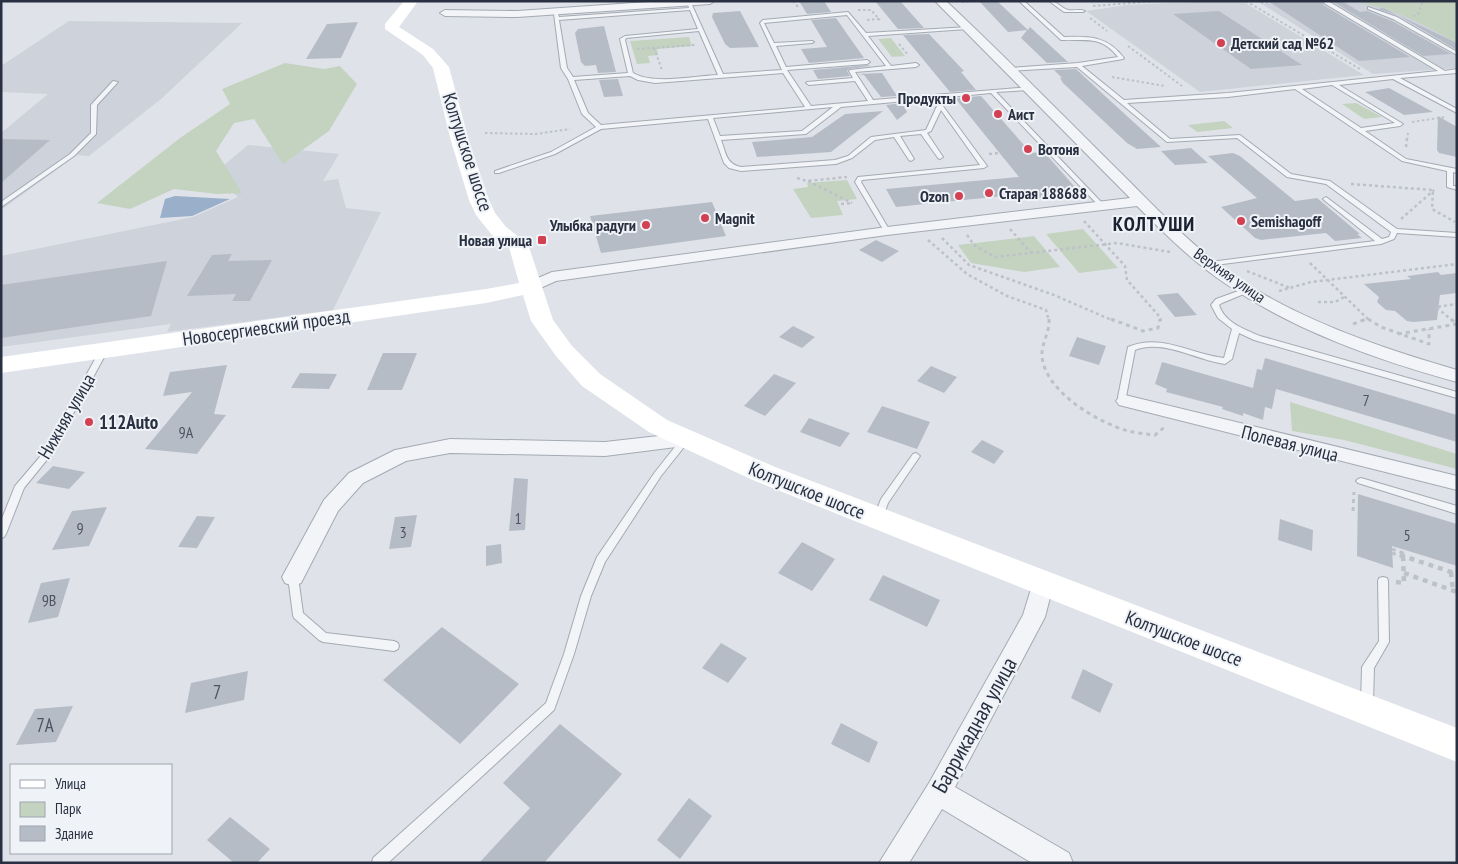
<svg xmlns="http://www.w3.org/2000/svg" width="1458" height="864" font-family="'PT Sans Narrow',sans-serif">
	<rect width="100%" height="100%" fill="#dfe3e9"/>
	<!-- built -->
	<g fill="#cdd2db">
		<path d="M1217,1H1242L1364,75L1200,92L1086,11L1127,5Z"/>
		<path d="M1299,1H1353L1384,7L1414,19L1457,43V68L1373,74L1262,4Z"/>
		<path d="M69,21L242,23L161,99L89,156L77,155L1,210V133L48,94L1,92V66Z"/>
		<path d="M248,145L339,154L323,181L338,179L346,208L381,212L333,310L167,332L171,324L1,347V256L193,217L238,197L212,175Z"/>
	</g>
	<!-- green -->
	<g fill="#c4d3c0">
		<path d="M1353,1H1457V43C1419,22 1395,9 1353,1Z"/>
		<path d="M689,37L692,46L657,49L658,55L648,56L650,63L637,64L630,41Z"/>
		<path d="M891,38L905,56L892,57L878,39Z"/>
		<path d="M285,63L324,69L340,66L357,84L329,131L283,164L254,119L234,123L216,151L242,193L217,194L174,189L130,209L97,203L180,138L230,104L222,89Z"/>
		<path d="M1356,103L1382,117L1364,119L1342,104Z"/>
		<path d="M1224,121L1233,128L1197,132L1188,125Z"/>
		<path d="M847,180L857,199L837,201L843,215L811,218L793,189L808,187L807,183Z"/>
		<path d="M1083,229L1118,268L1079,273L1046,234Z"/>
		<path d="M1034,236L1060,267L1024,272L971,263L958,245Z"/>
		<path d="M1290,402L1457,454V469L1344,440L1292,431Z"/>
	</g>
	<!-- water -->
	<path fill="#99afca" d="M175,196L230,199L192,216L160,218L165,199Z"/>
	<!-- building -->
	<g fill="#b6bcc6">
		<path d="M799,1H824L831,12L807,14Z"/>
		<path d="M875,1H900L924,28L898,29Z"/>
		<path d="M979,1H997L1028,30L1030,27L1068,62L1047,63L1021,38L1027,30L1008,32Z"/>
		<path d="M1268,1H1322L1323,5L1410,57L1359,61Z"/>
		<path d="M1332,1H1342L1360,12L1367,11L1392,21L1451,54L1423,56Z"/>
		<path d="M1383,8L1457,43V50L1398,15L1378,9Z"/>
		<path d="M740,11L759,47L730,48L725,44L712,17L713,13Z"/>
		<path d="M1219,11L1265,41L1302,65L1251,69L1173,14Z"/>
		<path d="M836,18L864,58L809,63L801,49L827,47L811,20Z"/>
		<path d="M358,22L341,58L306,59L327,24Z"/>
		<path d="M604,26L616,72L598,73L596,65L585,66L581,62L575,33L578,29Z"/>
		<path d="M929,34L964,71L961,72L976,90L950,92L903,35Z"/>
		<path d="M869,65L870,66L849,69L847,71L850,76L818,79L813,70Z"/>
		<path d="M1076,69L1105,96L1161,147L1137,149L1127,143L1063,83L1060,78H1062L1054,70Z"/>
		<path d="M882,73L897,96L881,97L864,75L858,74Z"/>
		<path d="M618,79L623,96L604,97L599,80Z"/>
		<path d="M1389,88L1433,112L1404,115L1365,92Z"/>
		<path d="M981,96L1031,153L1044,152L1081,194L1028,199L1024,194L896,207L886,189L1019,177L955,98Z"/>
		<path d="M902,103L907,112L897,120L886,105Z"/>
		<path d="M883,111L831,152L757,157L752,142L812,137L845,114Z"/>
		<path d="M1438,116L1457,127V157L1439,153L1437,150Z"/>
		<path d="M1,139L50,140L1,183Z"/>
		<path d="M1191,148L1208,163L1175,165L1161,151Z"/>
		<path d="M1233,153L1240,156L1295,201L1317,198L1360,234H1357L1362,238L1335,241L1326,233L1261,240L1255,238L1221,207L1257,198L1208,156Z"/>
		<path d="M712,202L726,236L601,253L590,216Z"/>
		<path d="M876,240L899,251L882,262L859,250Z"/>
		<path d="M232,254L228,261L272,260L250,301H232L236,294L187,296L212,255Z"/>
		<path d="M167,261L151,316L1,338V285Z"/>
		<path d="M1438,272L1441,275L1457,273V293L1440,295L1437,320L1413,322L1407,321L1395,311L1386,310L1377,302L1379,297L1364,284L1411,279L1407,276Z"/>
		<path d="M1178,293L1197,315L1175,317L1157,295Z"/>
		<path d="M793,326L815,337L802,348L779,337Z"/>
		<path d="M1077,337L1106,346L1099,365L1069,356Z"/>
		<path d="M383,353H417L402,390H367Z"/>
		<path d="M1265,358L1457,415V442L1276,389L1272,409L1265,407L1263,420L1243,413V416L1222,409L1223,407L1166,392L1167,389L1155,384L1162,362L1253,388L1257,369L1262,370Z"/>
		<path d="M227,365L214,414L226,415L197,454L145,449L192,392L163,396L170,372Z"/>
		<path d="M931,366L957,377L944,393L917,381Z"/>
		<path d="M300,373L337,374L329,389L291,388Z"/>
		<path d="M774,374L796,383L765,416L744,406Z"/>
		<path d="M882,406L930,422L917,449L867,432Z"/>
		<path d="M809,418L850,433L840,447L800,432Z"/>
		<path d="M982,440L1004,451L994,464L971,452Z"/>
		<path d="M53,466L85,472L69,489L36,483Z"/>
		<path d="M514,478L528,479L525,530L509,531Z"/>
		<path d="M1358,494L1457,524V566L1392,546L1393,568L1357,556Z"/>
		<path d="M107,507L89,546L52,550L72,511Z"/>
		<path d="M417,515L411,547L389,549L395,517Z"/>
		<path d="M197,516L215,517L197,548L178,547Z"/>
		<path d="M1280,519L1313,530L1312,551L1278,540Z"/>
		<path d="M802,542L835,559L812,591L778,573Z"/>
		<path d="M501,544L502,563L486,566V546Z"/>
		<path d="M883,575L940,600L927,627L869,600Z"/>
		<path d="M70,578L58,617L28,623L41,583Z"/>
		<path d="M442,627L519,684L460,744L383,680Z"/>
		<path d="M721,643L747,658L728,683L702,668Z"/>
		<path d="M1083,669L1113,684L1100,713L1071,698Z"/>
		<path d="M248,671L244,700L185,713L191,683Z"/>
		<path d="M73,706L56,742L16,745L35,709Z"/>
		<path d="M841,723L878,742L869,763L831,744Z"/>
		<path d="M560,724L622,774L544,863H479L530,808L503,783Z"/>
		<path d="M689,798L712,816L680,859L657,840Z"/>
		<path d="M230,817L270,849L257,863H234L207,840Z"/>
	</g>
	<g fill="none" stroke-linecap="round" stroke-linejoin="round">
		<defs>
			<g id="lane">
				<path d="M1019,1H1024L1064,37C1090,36 1107,36 1124,58L1123,59L1082,66L1124,100L1228,93L1438,71L1324,3V1H1328L1445,71L1457,69V73L1400,78L1457,109V113L1393,79L1339,85L1403,124L1400,126L1365,131L1406,159L1457,169V173L1453,172V186H1457V190L1447,187V171L1402,161L1295,89L1228,97L1127,103L1170,139L1240,135L1291,174L1330,181L1397,229L1457,233V237L1397,233L1394,239L1381,244L1207,266V262H1210L1375,241L1324,200L1323,199L1326,197L1382,239L1389,237L1391,232L1326,184L1287,177L1237,138L1167,142L1077,67L1008,71L1007,70L1010,68L1078,63L1118,57C1101,35 1085,41 1061,40ZM1332,85L1395,123L1361,128L1302,89Z"/>
				<path d="M1049,1C1057,1 1061,8 1068,10C1074,11 1080,9 1085,11L1083,12H1064Z"/>
				<path d="M688,4L692,5L723,74L782,70L760,23L763,20L848,12L866,33L969,27V28L967,29L868,36L891,66L916,63L919,65L916,67L855,72L873,100L1030,87V89L1028,90L996,92L1105,206L1102,208L1100,207L991,93L841,107L806,134L721,140C726,153 726,164 741,167L835,160L848,156L871,137L926,130L937,106L935,103L940,102L987,166L984,168L862,180L861,182L890,231L887,233L884,231L855,182L858,177L980,165L941,110L931,131L927,133L943,157L940,159L938,158L921,134L900,136L914,159L911,161L909,160L894,137L875,140L852,158L836,164L741,171L729,168L724,163L708,119L601,129L555,154L499,173H495V171L551,152L596,127L582,114L568,79L561,68L554,14H558L559,17L689,8ZM690,10L698,29L625,36L620,39L628,73L573,77L567,68L559,20ZM847,15L886,66L850,70L849,71L853,78L807,82L806,83L809,85L855,81L868,101L811,106L787,70L867,64L870,62L867,60L786,67L776,46L812,43L814,42L812,41L774,43L764,23ZM699,31L718,75C694,76 654,85 633,73L625,40L626,38ZM783,73L805,107L601,125L588,113L574,80L630,76L638,80L655,83ZM833,107L802,131L720,136L713,118Z"/>
				<path d="M1368,7L1397,17L1457,52V55L1393,19L1368,9Z"/>
				<path d="M113,81L118,82L97,105L96,134L74,156L1,207V202L70,154L91,133V105Z"/>
				<path d="M1244,289H1247L1251,291L1222,303L1219,305C1225,323 1244,329 1260,336L1457,392V398L1254,340L1239,333L1232,359L1225,364C1196,360 1163,339 1135,350L1126,397L1129,401L1125,404L1122,403L1118,397L1128,347C1162,333 1190,354 1224,358L1232,329L1218,318L1211,305L1216,299Z"/>
				<path d="M104,347L108,350L50,456L24,488L6,534L4,537L1,538V521L15,486L44,452L100,350Z"/>
				<path d="M685,437L688,438L689,440L688,442L661,476L605,562L591,596L574,654L554,710L388,863H372L373,858L546,703L564,654L581,596L597,557L655,472L682,438Z"/>
				<path d="M916,453L920,456L888,503L882,520H876L874,517L881,499L913,454Z"/>
				<path d="M1361,478L1457,506V514L1358,483L1356,481L1358,479Z"/>
				<path d="M293,573L297,574L298,577L303,613L326,633L394,641L398,643L399,646L398,649L394,651L323,642L319,640L294,618L293,615L288,577L289,574Z"/>
				<path d="M1383,577L1387,578L1388,581L1389,642L1374,668L1373,704L1371,708L1367,709L1363,708L1361,704L1362,667L1379,641L1378,581L1379,578Z"/>
			</g>
			<g id="street">
				<path d="M663,1H715L710,4L517,17L445,16L440,13L445,10L517,11Z"/>
				<path d="M935,1H946C1008,59 1067,120 1127,179C1162,214 1196,250 1237,278C1304,322 1381,348 1457,370V382C1377,360 1295,331 1226,284C1193,262 1165,234 1137,206L887,235L556,281L536,290H524L522,287L524,284L552,272L887,227L1130,198Z"/>
				<path d="M1125,395L1457,476V490L1119,405L1116,401L1119,397Z"/>
				<path d="M685,433L692,435L694,440L692,445L605,456L450,453L406,461L363,483L338,511L301,583L293,586L285,583L282,577L324,500L349,473L395,450L450,439L605,442Z"/>
				<path d="M1043,573L1051,576L1054,582L1045,617L955,787L1069,853L1073,863H1032L942,809L909,863H879L929,783L1023,615L1035,576Z"/>
			</g>
		</defs>
		<!-- lane casing -->
		<use href="#lane" stroke="#a4aab3" stroke-width="2"/>
		<!-- street casing -->
		<use href="#street" stroke="#a4aab3" stroke-width="2"/>
		<!-- path-far3 -->
		<g stroke="#bdc1c8" stroke-width="2" stroke-dasharray="2.5 2.5" stroke-linecap="butt">
			<path d="M793,1L798,7"/>
			<path d="M813,1L815,6"/>
			<path d="M1246,1L1360,69"/>
			<path d="M1256,1L1263,3L1288,1"/>
			<path d="M962,2L974,1"/>
			<path d="M1093,6L1157,1"/>
			<path d="M858,10H871L880,20"/>
			<path d="M1413,16L1418,14L1423,1"/>
			<path d="M1090,18L1107,31"/>
			<path d="M867,20L879,19"/>
			<path d="M899,44L908,55"/>
			<path d="M1128,46L1182,86"/>
			<path d="M654,48L662,70"/>
			<path d="M637,49L696,45"/>
			<path d="M1112,77L1165,86"/>
			<path d="M1412,122L1445,117"/>
			<path d="M485,133L536,134L570,129"/>
			<path d="M1407,140L1408,133"/>
		</g>
		<!-- path-far2 -->
		<g stroke="#bdc1c8" stroke-width="2.5" stroke-dasharray="3 3" stroke-linecap="butt">
			<path d="M1406,147L1407,138"/>
			<path d="M989,154L999,153"/>
			<path d="M797,178L807,181L847,177"/>
			<path d="M808,181L852,203"/>
			<path d="M1351,184L1433,190L1432,209L1455,222"/>
			<path d="M841,204L852,203"/>
			<path d="M1401,219L1434,190"/>
			<path d="M1084,221L1125,266L1127,280L1160,317L1161,321"/>
			<path d="M1010,229L1031,253"/>
			<path d="M967,235L974,245L995,257L1117,243L1170,252"/>
			<path d="M942,238L969,265L1054,295L1114,321"/>
			<path d="M928,240L967,274L1007,296L1046,310L1049,321"/>
			<path d="M1310,263L1370,321"/>
			<path d="M1247,271L1290,288"/>
			<path d="M1279,291L1311,282L1457,264"/>
			<path d="M1318,302H1335L1344,297"/>
			<path d="M1362,321L1367,319"/>
			<path d="M1453,321L1436,307L1457,304"/>
		</g>
		<!-- path-far1 -->
		<g stroke="#bdc1c8" stroke-width="3" stroke-dasharray="4 4" stroke-linecap="butt">
			<path d="M1049,319C1050,333 1041,343 1042,357C1046,392 1097,422 1128,431C1137,433 1146,434 1155,435L1166,426"/>
			<path d="M1111,319L1143,331L1158,328L1160,319"/>
			<path d="M1368,319L1381,327L1429,344V329"/>
			<path d="M1451,319L1457,324"/>
			<path d="M1353,324L1366,319"/>
			<path d="M1398,334L1457,324"/>
			<path d="M1353,511L1354,492"/>
			<path d="M1392,549L1403,553V557"/>
			<path d="M1392,553L1404,557"/>
		</g>
		<!-- path -->
		<g stroke="#bdc1c8" stroke-width="4.5" stroke-dasharray="5 5" stroke-linecap="butt">
			<path d="M1400,555L1457,574"/>
			<path d="M1451,572L1453,591"/>
			<path d="M1404,573L1457,592"/>
			<path d="M1396,582L1404,583L1403,555"/>
		</g>
		<!-- lane -->
		<use href="#lane" fill="#f2f4f7" fill-rule="evenodd"/>
		<!-- street -->
		<use href="#street" fill="#f2f4f7" fill-rule="evenodd"/>
		<!-- secondary -->
		<path fill="#fff" fill-rule="evenodd" d="M404,1H418L399,27L433,49L449,67L469,141L489,200L495,213L506,227L528,244L553,320L572,346L600,374L667,420L775,467L1457,728V762L755,481L649,432L582,386L556,356L531,321L523,295L486,303L1,373V357L486,289L519,283L509,247L492,235L476,215L469,200L451,141L433,68L423,55L385,29V24Z"/>
	</g>
	<!-- markers -->
	<g fill="#d24051" stroke="#eff2f6" stroke-width="2">
		<circle cx="1221" cy="43" r="5"/>
		<circle cx="966" cy="98" r="5"/>
		<circle cx="998" cy="114" r="5"/>
		<circle cx="1028" cy="149" r="5"/>
		<circle cx="989" cy="193" r="5"/>
		<circle cx="959" cy="196" r="5"/>
		<circle cx="705" cy="218" r="5"/>
		<circle cx="1241" cy="221" r="5"/>
		<circle cx="646" cy="225" r="5"/>
		<rect x="537" y="235" width="10" height="10" rx="2.5"/>
		<circle cx="89" cy="422" r="5"/>
	</g>
	<g text-anchor="middle" stroke-width="4" stroke-linejoin="round" paint-order="stroke">
		<!-- far-poi labels -->
		<g font-size="16" font-weight="bold" fill="#283041" stroke="#eff2f6" text-anchor="start">
			<text x="1231" y="49">Детский сад №62</text>
			<text x="956" y="104" text-anchor="end">Продукты</text>
			<text x="1008" y="120">Аист</text>
			<text x="1038" y="155">Вотоня</text>
			<text x="999" y="199">Старая 188688</text>
			<text x="949" y="202" text-anchor="end">Ozon</text>
			<text x="715" y="224">Magnit</text>
			<text x="1251" y="227">Semishagoff</text>
			<text x="636" y="231" text-anchor="end">Улыбка радуги</text>
			<text x="532" y="246" text-anchor="end">Новая улица</text>
		</g>
		<!-- far-street labels -->
		<g font-size="16" fill="#283041" stroke="#eff2f6">
			<text transform="translate(1230 275) rotate(35)" y="6">Верхняя улица</text>
		</g>
		<!-- number labels -->
		<g font-size="16" fill="#4c5362">
			<text x="1366" y="406">7</text>
			<text x="186" y="438">9А</text>
			<text x="518" y="524">1</text>
			<text x="80" y="534">9</text>
			<text x="403" y="538">3</text>
			<text x="1407" y="541">5</text>
			<text x="49" y="606">9В</text>
		</g>
		<!-- street labels -->
		<g font-size="19" fill="#283041" stroke="#eff2f6">
			<text transform="translate(468 152) rotate(72)" y="7">Колтушское шоссе</text>
			<text transform="translate(266 327) rotate(-8)" y="7">Новосергиевский проезд</text>
			<text transform="translate(66 416) rotate(-60)" y="7">Нижняя улица</text>
			<text transform="translate(1290 443) rotate(14)" y="7">Полевая улица</text>
			<text transform="translate(807 490) rotate(22)" y="7">Колтушское шоссе</text>
			<text transform="translate(1184 638) rotate(21)" y="7">Колтушское шоссе</text>
		</g>
		<!-- poi labels -->
		<g font-size="19" font-weight="bold" fill="#283041" stroke="#eff2f6" text-anchor="start">
			<text x="99" y="429">112Auto</text>
		</g>
		<!-- near-number labels -->
		<g font-size="19" fill="#4c5362">
			<text x="217" y="699">7</text>
			<text x="45" y="732">7А</text>
		</g>
		<!-- far-district labels -->
		<g font-size="20" font-weight="bold" letter-spacing="1" fill="#1a2131" stroke="#eff2f6">
			<text x="1154" y="231">КОЛТУШИ</text>
		</g>
		<!-- near-street labels -->
		<g font-size="22" fill="#283041" stroke="#eff2f6">
			<text transform="translate(974 725) rotate(-61)" y="8">Баррикадная улица</text>
		</g>
	</g>
	<!-- border -->
	<rect width="1458" height="864" fill="none" stroke="#283041" stroke-width="5"/>
	<!-- legend -->
	<rect x="10" y="764" width="162" height="90" fill="#eff2f6" stroke="#9fa4ae"/>
	<rect x="20" y="780" width="25" height="8" fill="#ffffff" stroke="#9fa4ae"/>
	<text x="55" y="789" font-size="15" fill="#283041">Улица</text>
	<rect x="20" y="802" width="25" height="15" fill="#c4d3c0" stroke="#9fa4ae"/>
	<text x="55" y="814" font-size="15" fill="#283041">Парк</text>
	<rect x="20" y="826" width="25" height="15" fill="#b6bcc6" stroke="#9fa4ae"/>
	<text x="55" y="839" font-size="15" fill="#283041">Здание</text>
</svg>
